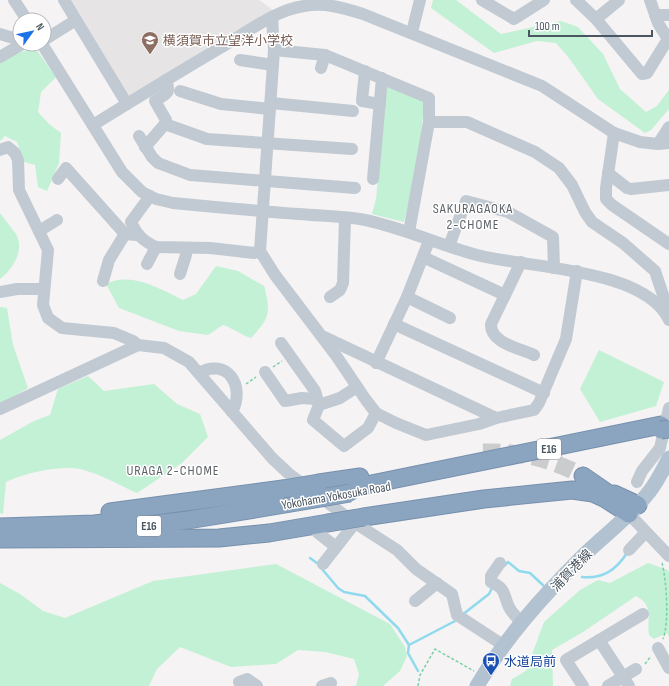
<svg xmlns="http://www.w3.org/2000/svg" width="669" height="686" font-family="'Sofia Sans Condensed','Noto Sans JP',sans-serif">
	<rect width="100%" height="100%" fill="#f5f3f3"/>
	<!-- education -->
	<path fill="#e6e4e5" d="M67,0H259L273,10L131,99Z"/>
	<!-- green -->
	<g fill="#c3f1d5">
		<path d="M433,0H456L501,34L561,21L578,27L603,54L620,89L646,112L657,106L669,90V109L651,130L645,133L598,99L569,58L556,43L537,41L494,53L431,8Z"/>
		<path d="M35,48L56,77L41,92L38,112L49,124L61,133L59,163L47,191L38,187L35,165L24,162L17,142L5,136L0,141V63L11,55Z"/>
		<path d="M387,85L422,98L424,104L419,160L404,222L372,214L376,199Z"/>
		<path d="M0,213C5,220 11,227 16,234C25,250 13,269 0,279Z"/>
		<path d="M216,266L238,271L264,286C271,312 270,318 251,338C241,335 233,328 223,325L208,335L179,331L119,308L106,284C132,271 160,289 183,300L196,294Z"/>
		<path d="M0,307L7,308L13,345L28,388L0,405Z"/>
		<path d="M599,350L664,382L656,406L600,422L580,389Z"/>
		<path d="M88,376L104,391L154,384L177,404L200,414L208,437L182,463L137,493C119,485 90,468 70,468C48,468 26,473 6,482L3,514L0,513V440L34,421L50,415L58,389Z"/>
		<path d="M648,563L668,570L669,573V636L667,633L654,639L649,635C647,619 654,605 636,596L583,632L552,650L553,686H510L512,679L526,671L544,622L580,590L598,580L610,583Z"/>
		<path d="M276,564L390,624L405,647L407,656L400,671L383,686H356L359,674L354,659L325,652L298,650L276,664L231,667L180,647L157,669L149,686H0V583L20,594L43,611L65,618L153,581Z"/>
	</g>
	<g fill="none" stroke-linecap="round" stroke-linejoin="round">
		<!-- stream -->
		<g stroke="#90daee" stroke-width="2.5">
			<path d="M310,558L317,563L338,588L344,592L365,596L398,628L409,645L408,653L418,671"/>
			<path d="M504,566L508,562L519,571L530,573L546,588"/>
			<path d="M582,577C603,579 616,570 627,553"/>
			<path d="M462,615L489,594L493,586"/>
			<path d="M409,645L457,620"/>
		</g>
		<!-- highway-tunnel -->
		<path stroke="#caccce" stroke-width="17" stroke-dasharray="17 8" stroke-linecap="butt" d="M483,452C518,451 552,459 583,476"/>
		<defs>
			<g id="highway">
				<path d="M583,476L609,494"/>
				<path d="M319,483L360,477"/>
				<path d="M347,489L661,425"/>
				<path d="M614,494L638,505"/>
				<path d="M110,512L283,489"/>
				<path d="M364,517L484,499L572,490L593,493L604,498L629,514"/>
				<path d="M0,527L94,524L130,520"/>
				<path d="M117,529L188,520L297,502"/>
				<path d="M0,539L219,538L269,533L328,523"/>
			</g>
		</defs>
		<!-- highway casing -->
		<use href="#highway" stroke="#7690ad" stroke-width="19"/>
		<!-- path -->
		<g stroke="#7ad0a6" stroke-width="1.5" stroke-dasharray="3 2" stroke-linecap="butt">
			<path d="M273,367L282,361"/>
			<path d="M246,384L256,377"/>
			<path d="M662,563C667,582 669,624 663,639"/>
			<path d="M645,664L651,656"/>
			<path d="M418,686L420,675L435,649L474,671"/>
		</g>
		<!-- minor -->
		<g stroke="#c1cad2" stroke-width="12">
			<path d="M14,0L27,20"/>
			<path d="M482,0L514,19L544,0"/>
			<path d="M576,0L596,19L642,74L647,73L668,39L658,23L650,0"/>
			<path d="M655,15H669"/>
			<path d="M272,17L274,50L260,251L275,275L335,354L366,400L376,413L396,423L426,435L479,424L496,418L534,410L539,403L566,339L577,271"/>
			<path d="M596,19L619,0"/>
			<path d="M76,20L127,104"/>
			<path d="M412,32L420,0"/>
			<path d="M0,34L20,40"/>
			<path d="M44,40L76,20L64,0"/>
			<path d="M42,44L122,172L142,192L156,199L173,203C215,207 257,211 299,214C321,216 344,216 365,220C404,228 439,245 477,255C526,268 645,268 669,320"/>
			<path d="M274,50L325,55L429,98V122L409,232"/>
			<path d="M0,57L22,44"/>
			<path d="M240,60L273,65"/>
			<path d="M321,68L325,55"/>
			<path d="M365,71L362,101L380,104"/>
			<path d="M180,91L221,104L270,109"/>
			<path d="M271,103L353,111"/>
			<path d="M429,122H467L535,152L559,168L572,185L585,212L592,222L623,243L655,271L665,301L666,314"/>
			<path d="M165,124L166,120L155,101C167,93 171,94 166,80"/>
			<path d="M93,125C138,97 184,69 230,42C253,28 277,10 304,6C324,2 344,8 363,14L542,86L614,133L640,142L658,144L669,143"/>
			<path d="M614,133L606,188V199L612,205L669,244"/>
			<path d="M139,136L152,157L158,163L190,175L355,188"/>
			<path d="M658,144L669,127"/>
			<path d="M145,147L165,124L207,139L352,149"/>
			<path d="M0,150L8,147L15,153L18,160L19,190L48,250L43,305L48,318L62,328L114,333L133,341L138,345L164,348L189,362L272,458L288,473L355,523L397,550L416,569L452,594L457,615L503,645"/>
			<path d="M608,173L627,188L631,189L669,185"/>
			<path d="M58,179L66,168L125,234L137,235"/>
			<path d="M373,179L382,78"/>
			<path d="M150,196L131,222C137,235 143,241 156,247L210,248L254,253L260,251"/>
			<path d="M39,231L57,220"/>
			<path d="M449,246L466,201L508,212L553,237L554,268"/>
			<path d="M423,257L505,295"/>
			<path d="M521,262L491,324C490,343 519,348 534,355"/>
			<path d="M147,264L156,247"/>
			<path d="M180,274L186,255V249"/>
			<path d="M103,281L109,260L125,234"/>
			<path d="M0,292L17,289H44"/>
			<path d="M330,297L340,290L343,283L345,218"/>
			<path d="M407,297L450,318"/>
			<path d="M394,324L544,393"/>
			<path d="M324,337L496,418"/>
			<path d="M281,343L315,391L319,405"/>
			<path d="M376,363L407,297L429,241"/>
			<path d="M265,372L285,401L302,398L316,399"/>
			<path d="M199,373C227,357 246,386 232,412"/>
			<path d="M357,387L340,398L319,405L313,420L344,446L368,428L376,413"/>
			<path d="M0,409L138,345"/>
			<path d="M637,482L642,471L660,448L669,408"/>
			<path d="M629,514L669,556"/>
			<path d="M318,533L336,547"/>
			<path d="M629,550L646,532"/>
			<path d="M500,563L491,576V582C507,589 503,595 509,607C512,613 518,618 521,623"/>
			<path d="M323,564L355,523"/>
			<path d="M415,601L437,583"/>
			<path d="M599,640L629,686"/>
			<path d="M658,648L669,668"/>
			<path d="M239,682L247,679L257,686"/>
			<path d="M322,686L331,683"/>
			<path d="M583,686L566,660L643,614"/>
			<path d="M608,686L636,669"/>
		</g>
		<!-- major -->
		<path stroke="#b3c2d1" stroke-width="15" d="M477,686C505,638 543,596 583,556C604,535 630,517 649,492C657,482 663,470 669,458"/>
		<!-- highway -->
		<use href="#highway" stroke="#8ba5c1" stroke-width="17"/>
		<defs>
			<g id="highway-bridge">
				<path d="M661,430L669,429"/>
				<path d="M283,489L319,483"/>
				<path d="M297,502L350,493"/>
				<path d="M328,523L364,517"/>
			</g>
		</defs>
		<!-- highway-bridge casing -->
		<use href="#highway-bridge" stroke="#7690ad" stroke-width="19" stroke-linecap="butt"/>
		<!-- highway-bridge -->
		<use href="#highway-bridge" stroke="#8ba5c1" stroke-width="17"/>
	</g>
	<!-- icons -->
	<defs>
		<symbol id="school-pin" viewBox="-11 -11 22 30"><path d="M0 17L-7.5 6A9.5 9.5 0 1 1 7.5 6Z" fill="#8d6e63" stroke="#fff"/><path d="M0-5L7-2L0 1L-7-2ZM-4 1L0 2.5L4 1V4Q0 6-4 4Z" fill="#fff"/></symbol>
		<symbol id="bus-pin" viewBox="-11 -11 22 30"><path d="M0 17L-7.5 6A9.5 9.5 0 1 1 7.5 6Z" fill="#1a4fb4" stroke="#fff"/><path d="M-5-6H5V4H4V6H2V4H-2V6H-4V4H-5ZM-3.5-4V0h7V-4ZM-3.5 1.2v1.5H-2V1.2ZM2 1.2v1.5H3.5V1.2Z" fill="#fff"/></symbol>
	</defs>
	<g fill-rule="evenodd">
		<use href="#school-pin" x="140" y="30" width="20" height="27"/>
		<use href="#bus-pin" x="481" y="651" width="20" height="27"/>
	</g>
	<g text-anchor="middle" stroke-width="3" stroke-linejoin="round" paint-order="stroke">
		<!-- shield labels -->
		<g fill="#fff" stroke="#808990" stroke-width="1">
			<rect x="537" y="439" width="24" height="20" rx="3"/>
			<rect x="137" y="516" width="24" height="20" rx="3"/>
		</g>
		<g font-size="12" font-weight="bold" fill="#4a5661">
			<text x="549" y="453">E16</text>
			<text x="149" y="530">E16</text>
		</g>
		<!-- education labels -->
		<g font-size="13" fill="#785e54" stroke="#fff" text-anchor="start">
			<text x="163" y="45">横須賀市立望洋小学校</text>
		</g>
		<!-- street labels -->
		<g font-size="13" fill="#4a5661" stroke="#fff">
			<text transform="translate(336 495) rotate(-10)" y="5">Yokohama Yokosuka Road</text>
			<text transform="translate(571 570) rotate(-46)" y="5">浦賀港線</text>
		</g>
		<!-- transit labels -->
		<g font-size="13" fill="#164399" stroke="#fff" text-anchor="start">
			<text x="504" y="666">水道局前</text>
		</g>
		<!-- neighbourhood labels -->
		<g font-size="14" letter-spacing="1" fill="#5f6368" stroke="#fff">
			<text x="473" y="213">SAKURAGAOKA<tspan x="473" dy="16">2-CHOME</tspan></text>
			<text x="173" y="475">URAGA 2-CHOME</text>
		</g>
	</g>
	<!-- north arrow -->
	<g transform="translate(32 32) rotate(57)"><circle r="19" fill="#ffffff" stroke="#b7bbc0"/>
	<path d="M0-3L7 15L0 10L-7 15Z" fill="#1a73e8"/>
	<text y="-6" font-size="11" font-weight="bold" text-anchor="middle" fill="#4a5661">N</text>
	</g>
	<!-- scale -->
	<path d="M529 30v6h123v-6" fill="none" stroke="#4a5661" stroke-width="2"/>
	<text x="535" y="30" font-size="12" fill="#4a5661" stroke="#ffffff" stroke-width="3" paint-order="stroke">100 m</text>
</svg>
